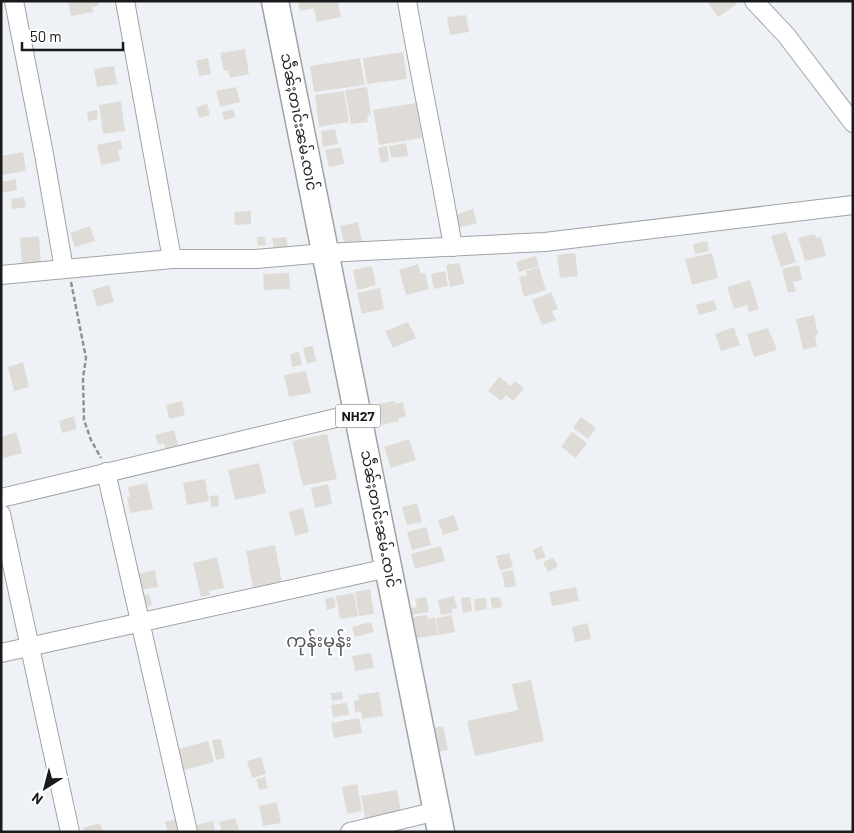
<svg xmlns="http://www.w3.org/2000/svg" width="854" height="833" font-family="Barlow,'Noto Sans Myanmar',sans-serif">
	<rect width="100%" height="100%" fill="#eef2f6"/>
	<!-- building -->
	<g fill="#dfdcd7">
		<path d="M68,1H98L99,6L92,7L93,12L71,16Z"/>
		<path d="M298,1H343L338,3L341,17L317,22L314,8L300,11Z"/>
		<path d="M707,1H735L737,4L718,17Z"/>
		<path d="M466,15L469,32L450,35L447,17Z"/>
		<path d="M245,49L249,74L230,78L228,70L224,71L220,53Z"/>
		<path d="M403,52L407,79L367,84L363,58Z"/>
		<path d="M208,58L211,74L199,76L196,61Z"/>
		<path d="M360,58L365,85L314,92L310,66Z"/>
		<path d="M114,66L117,84L97,87L94,69Z"/>
		<path d="M236,87L240,102L220,107L216,91Z"/>
		<path d="M367,87L371,115L367,116L368,122L351,124L345,90Z"/>
		<path d="M344,91L349,122L319,127L315,95Z"/>
		<path d="M121,101L125,131L103,134L99,105Z"/>
		<path d="M416,103L422,138L379,145L373,110Z"/>
		<path d="M207,104L210,115L199,118L196,107Z"/>
		<path d="M233,109L236,117L224,120L222,112Z"/>
		<path d="M97,110L98,119L88,121L87,112Z"/>
		<path d="M335,129L338,144L323,147L321,131Z"/>
		<path d="M121,140L122,149L118,150L120,161L101,165L97,145Z"/>
		<path d="M406,143L408,156L391,158L389,146Z"/>
		<path d="M387,146L389,161L381,163L378,148Z"/>
		<path d="M341,147L344,164L329,167L325,150Z"/>
		<path d="M23,152L26,171L1,175V156Z"/>
		<path d="M16,179L17,190L1,193V182Z"/>
		<path d="M24,197L26,207L12,209L11,199Z"/>
		<path d="M473,209L477,223L459,228L455,215Z"/>
		<path d="M251,211V224L235,225L234,212Z"/>
		<path d="M358,222L362,242L345,246L340,226Z"/>
		<path d="M90,226L95,241L75,247L70,233Z"/>
		<path d="M786,232L796,262L781,267L771,236Z"/>
		<path d="M815,234L816,238L821,237L826,256L805,261L798,238Z"/>
		<path d="M39,236L41,263L22,265L20,238Z"/>
		<path d="M257,237H265L266,245L258,246Z"/>
		<path d="M286,237L289,253L275,255L272,238Z"/>
		<path d="M707,241L709,251L695,254L693,244Z"/>
		<path d="M575,253L578,276L560,278L557,255Z"/>
		<path d="M712,253L718,278L692,285L685,259Z"/>
		<path d="M536,256L539,266L519,272L516,262Z"/>
		<path d="M460,263L464,284L450,287L446,265Z"/>
		<path d="M418,264L421,274L425,273L429,289L406,295L399,270Z"/>
		<path d="M799,265L802,280L793,282L796,291L788,293L782,269Z"/>
		<path d="M372,266L376,285L357,290L353,270Z"/>
		<path d="M539,267L546,290L524,297L519,277L527,275L526,271Z"/>
		<path d="M445,271L448,286L434,289L431,274Z"/>
		<path d="M289,273L290,289L264,290L263,274Z"/>
		<path d="M750,280L759,309L749,312L747,305L734,309L727,287Z"/>
		<path d="M109,285L114,302L97,307L92,290Z"/>
		<path d="M380,288L384,309L362,314L357,293Z"/>
		<path d="M551,292L558,309L552,311L556,320L542,325L532,300Z"/>
		<path d="M714,300L717,310L699,315L696,305Z"/>
		<path d="M814,315L818,334L815,335L817,346L803,350L796,319Z"/>
		<path d="M408,322L416,338L393,348L385,331Z"/>
		<path d="M734,327L740,345L721,351L715,334Z"/>
		<path d="M768,328L777,350L754,357L747,334Z"/>
		<path d="M313,346L316,361L307,364L303,348Z"/>
		<path d="M299,352L302,365L292,367L290,354Z"/>
		<path d="M23,362L29,387L14,391L8,367Z"/>
		<path d="M306,371L311,393L289,397L284,375Z"/>
		<path d="M499,377L511,386L515,381L524,388L513,401L506,395L501,401L488,391Z"/>
		<path d="M182,401L185,415L169,419L166,405Z"/>
		<path d="M395,401V404L403,402L406,417L398,418L399,421L382,425L378,404Z"/>
		<path d="M74,416L77,429L62,433L59,421Z"/>
		<path d="M581,417L596,428L588,439L573,428Z"/>
		<path d="M174,430L179,447L166,451L164,443L158,444L155,435Z"/>
		<path d="M16,432L22,453L1,459V437Z"/>
		<path d="M572,432L587,443L576,458L561,447Z"/>
		<path d="M327,434L337,479L303,486L292,441Z"/>
		<path d="M409,439L416,460L391,468L384,447Z"/>
		<path d="M259,463L266,493L235,500L228,470Z"/>
		<path d="M205,479L209,501L187,505L183,483Z"/>
		<path d="M147,483L153,509L130,513L127,497H130L128,487Z"/>
		<path d="M328,484L332,504L315,508L311,488Z"/>
		<path d="M218,495L219,506L211,507L210,496Z"/>
		<path d="M417,503L422,522L407,525L402,507Z"/>
		<path d="M303,508L309,532L295,536L289,512Z"/>
		<path d="M454,515L459,530L443,535L438,520Z"/>
		<path d="M426,527L431,545L412,550L407,532Z"/>
		<path d="M275,545L282,583L253,588L246,551Z"/>
		<path d="M441,546L445,561L415,569L411,554Z"/>
		<path d="M541,546L546,557L537,560L533,550Z"/>
		<path d="M509,553L513,567L500,571L496,556Z"/>
		<path d="M217,557L224,588L209,591L210,595L201,597L193,563Z"/>
		<path d="M553,557L558,566L548,572L543,563Z"/>
		<path d="M155,570L158,587L141,590L137,574Z"/>
		<path d="M513,570L516,586L505,588L502,572Z"/>
		<path d="M576,587L579,601L552,606L549,592Z"/>
		<path d="M370,589L374,614L359,616L355,592Z"/>
		<path d="M354,593L358,616L340,619L336,596Z"/>
		<path d="M149,594L152,605L143,607L141,596Z"/>
		<path d="M454,596L457,608L452,609V613L441,615L438,600Z"/>
		<path d="M334,597L336,607L327,610L325,599Z"/>
		<path d="M426,597L429,612L412,615L410,608L417,607L415,599Z"/>
		<path d="M470,597L472,611L463,613L461,598Z"/>
		<path d="M500,597L502,607L492,609L490,598Z"/>
		<path d="M486,598L487,609L475,611L474,599Z"/>
		<path d="M427,615L428,619L435,617L438,635L410,639L407,618Z"/>
		<path d="M452,615L455,632L439,635L436,618Z"/>
		<path d="M371,622L374,632L355,637L352,627Z"/>
		<path d="M588,623L591,639L575,642L572,627Z"/>
		<path d="M371,653L374,668L355,671L352,656Z"/>
		<path d="M531,680L544,741L475,756L467,721L518,710L512,684Z"/>
		<path d="M342,692L343,699L332,701L331,693Z"/>
		<path d="M379,692L383,716L362,719L361,711L355,712L354,701L359,700L358,695Z"/>
		<path d="M347,703L349,715L333,717L331,705Z"/>
		<path d="M359,718L362,733L334,738L331,723Z"/>
		<path d="M443,726L448,750L430,754L425,730Z"/>
		<path d="M221,739L225,758L216,760L212,740Z"/>
		<path d="M208,741L214,762L184,770L178,749Z"/>
		<path d="M261,757L266,774L252,778L247,761Z"/>
		<path d="M265,777L268,788L259,790L256,779Z"/>
		<path d="M357,784L362,811L347,814L342,787Z"/>
		<path d="M397,790L402,817L366,823L361,796Z"/>
		<path d="M277,802L281,823L263,826L259,806Z"/>
		<path d="M235,818L239,830L222,832L219,822Z"/>
		<path d="M177,819L181,832H167L165,822Z"/>
		<path d="M213,821L215,832H197L196,825Z"/>
		<path d="M100,823L103,832H84L83,828Z"/>
	</g>
	<g fill="none" stroke-linecap="round" stroke-linejoin="round">
		<defs>
			<g id="minor">
				<path d="M14,1L44,154L64,269"/>
				<path d="M125,1L172,259"/>
				<path d="M407,1C421,83 439,165 453,247"/>
				<path d="M754,1L786,35L853,123"/>
				<path d="M1,275L172,259H256L325,253L545,242L853,205"/>
				<path d="M106,472L188,832"/>
				<path d="M1,498L357,413"/>
				<path d="M1,514L70,832"/>
				<path d="M1,653L388,568"/>
				<path d="M350,832L437,811"/>
			</g>
			<path id="highway" d="M275,1L441,832"/>
		</defs>
		<!-- minor casing -->
		<use href="#minor" stroke="#9fa3a7" stroke-width="20"/>
		<!-- highway casing -->
		<use href="#highway" stroke="#9fa3a7" stroke-width="29"/>
		<!-- path -->
		<path stroke="#8f9195" stroke-width="2.5" stroke-dasharray="5 2.5" stroke-linecap="butt" d="M71,282L86,358L83,378L84,420L91,440L101,458"/>
		<!-- minor -->
		<use href="#minor" stroke="#fff" stroke-width="18"/>
		<!-- highway -->
		<use href="#highway" stroke="#fff" stroke-width="26"/>
	</g>
	<g text-anchor="middle" stroke-width="4" stroke-linejoin="round" paint-order="stroke">
		<!-- shield labels -->
		<rect fill="#fff" stroke="#5e5f60" stroke-width="1" x="335.5" y="404.5" width="45" height="23" rx="4"/>
		<g font-size="14" font-weight="bold" fill="#191a1c">
			<text x="358" y="421">NH27</text>
		</g>
		<!-- street labels -->
		<g font-size="15" fill="#191a1c" stroke="#fff">
			<text transform="translate(299 122) rotate(79)" y="5">သဵၼ်ႈတၢင်းၼမ်ႉၸၢင်</text>
			<text transform="translate(379 519) rotate(79)" y="5">သဵၼ်ႈတၢင်းၼမ်ႉၸၢင်</text>
		</g>
		<!-- quarter labels -->
		<g font-size="18" fill="#54575b" stroke="#fff">
			<text x="319" y="647">ကုန်းမုန်း</text>
		</g>
	</g>
	<!-- border -->
	<rect width="854" height="833" fill="none" stroke="#191a1c" stroke-width="5"/>
	<!-- north arrow -->
	<g transform="translate(45 788) rotate(216)" stroke="#ffffff" stroke-width="4" paint-order="stroke">
	<path d="M0-4L9 19L0 12L-9 19Z" fill="#191a1c"/>
	<text y="-8" font-size="14" font-weight="bold" text-anchor="middle" fill="#191a1c">N</text>
	</g>
	<!-- scale -->
	<path d="M22 42v8h101v-8" fill="none" stroke="#191a1c" stroke-width="2.5"/>
	<text x="30" y="42" font-size="15" fill="#191a1c" stroke="#ffffff" stroke-width="4" paint-order="stroke">50 m</text>
</svg>
